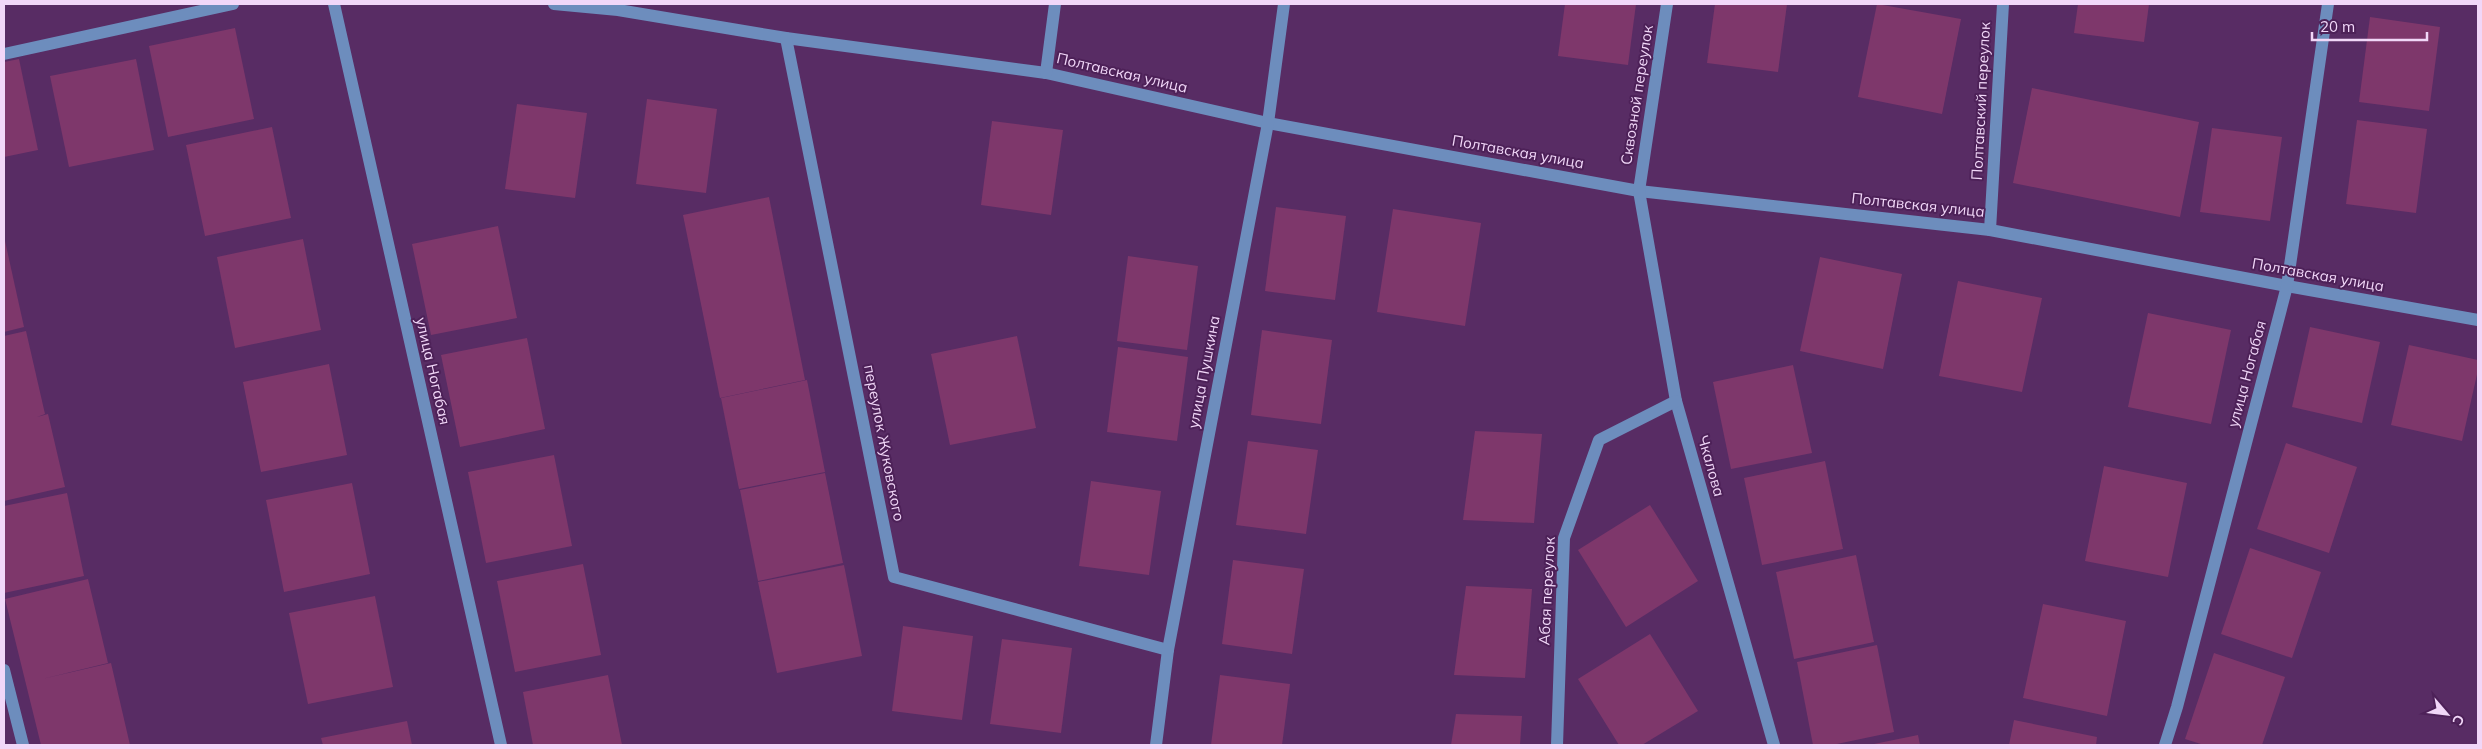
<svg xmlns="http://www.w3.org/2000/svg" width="2482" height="749" font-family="Mulish,sans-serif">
	<rect width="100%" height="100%" fill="#582c64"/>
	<!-- building -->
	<g fill="#7e376b">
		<path d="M1565,4H1636L1628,65L1558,56Z"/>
		<path d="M1715,4H1787L1778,72L1707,63Z"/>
		<path d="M1877,4L1961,19L1942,114L1858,97Z"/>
		<path d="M2078,4H2149L2144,42L2074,33Z"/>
		<path d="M2370,17L2440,27L2429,111L2359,102Z"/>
		<path d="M235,28L254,119L168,137L149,46Z"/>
		<path d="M19,59L38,150L4,157V62Z"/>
		<path d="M136,59L154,150L69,167L50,76Z"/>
		<path d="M2032,88L2199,122L2180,217L2013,183Z"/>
		<path d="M647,99L717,109L706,193L636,184Z"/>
		<path d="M517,104L587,113L575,198L505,189Z"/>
		<path d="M2357,120L2427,129L2416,213L2346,204Z"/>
		<path d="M992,121L1063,130L1051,215L981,205Z"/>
		<path d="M272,127L291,218L205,236L186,145Z"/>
		<path d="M2212,128L2282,137L2270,221L2200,212Z"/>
		<path d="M769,197L805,380L720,398L683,215Z"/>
		<path d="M1276,207L1346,216L1335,300L1265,291Z"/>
		<path d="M1393,209L1481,223L1465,326L1377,312Z"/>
		<path d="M498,226L517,318L431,335L412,244Z"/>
		<path d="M303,239L321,330L235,348L217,257Z"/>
		<path d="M5,241L24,327L4,332V242Z"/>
		<path d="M1128,256L1198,266L1187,350L1117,341Z"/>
		<path d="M1820,257L1902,274L1883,369L1800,351Z"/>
		<path d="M1958,281L2042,298L2022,392L1939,376Z"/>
		<path d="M2148,313L2231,330L2211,424L2128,407Z"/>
		<path d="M2310,327L2380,342L2362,423L2292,407Z"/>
		<path d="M1262,330L1332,340L1321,424L1251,415Z"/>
		<path d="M26,331L45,414L37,417L48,414L65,487L4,501V336Z"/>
		<path d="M1017,336L1036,428L950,445L931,354Z"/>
		<path d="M527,338L545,429L460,447L441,355Z"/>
		<path d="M2409,345L2478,360V370L2462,441L2391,425Z"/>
		<path d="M1118,347L1188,357L1177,441L1107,432Z"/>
		<path d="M329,364L347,455L261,472L243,382Z"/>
		<path d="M1793,365L1812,453L1731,469L1713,382Z"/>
		<path d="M807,380L825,472L739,489L721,398Z"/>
		<path d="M1475,431L1542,434L1534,523L1463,520Z"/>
		<path d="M1248,441L1318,450L1306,534L1236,525Z"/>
		<path d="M2286,443L2357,467L2329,553L2257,529Z"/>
		<path d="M554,455L572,546L486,563L468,472Z"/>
		<path d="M1825,461L1843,549L1762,565L1744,478Z"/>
		<path d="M2104,466L2187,483L2168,577L2085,561Z"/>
		<path d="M825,473L843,563L758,581L740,490Z"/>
		<path d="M1091,481L1161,491L1149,575L1079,566Z"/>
		<path d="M352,483L370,574L284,592L266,500Z"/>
		<path d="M67,493L84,576L4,593V506Z"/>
		<path d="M1650,505L1698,581L1626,627L1578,550Z"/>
		<path d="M2250,548L2321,572L2292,658L2221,634Z"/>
		<path d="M1856,555L1874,642L1794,659L1776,572Z"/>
		<path d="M1233,560L1304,569L1292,654L1222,644Z"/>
		<path d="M583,564L601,655L515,672L497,581Z"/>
		<path d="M844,565L862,656L777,673L758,582Z"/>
		<path d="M88,579L108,663L42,679L111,663L130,745H41L5,599Z"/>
		<path d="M1466,586L1532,589L1525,678L1454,675Z"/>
		<path d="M375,596L393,687L308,704L289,613Z"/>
		<path d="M2043,604L2126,621L2107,716L2023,698Z"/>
		<path d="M903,626L973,636L962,720L892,711Z"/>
		<path d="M1650,634L1698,711L1642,745H1619L1578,679Z"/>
		<path d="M1002,639L1072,648L1061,733L990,724Z"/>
		<path d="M1877,645L1894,732L1832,745H1813L1797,662Z"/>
		<path d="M2214,653L2285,677L2262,745H2204L2185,739Z"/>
		<path d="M608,675L622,745H533L523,692Z"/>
		<path d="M1220,675L1290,684L1282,745H1211Z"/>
		<path d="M1456,714L1522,716L1520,745H1451Z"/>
		<path d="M2014,720L2097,737L2096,745H2009Z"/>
		<path d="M407,721L412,745H323L321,738Z"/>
		<path d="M1918,735L1920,745H1874V744Z"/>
	</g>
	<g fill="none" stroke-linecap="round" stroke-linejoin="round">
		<!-- minor -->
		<g stroke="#6d8dbd" stroke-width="12">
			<path d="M334,4L501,745"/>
			<path d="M554,4L618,10L786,38L1046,73L1268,123L1639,191L1990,230L2287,286L2478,320"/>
			<path d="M1667,4L1639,191L1676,401L1774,745"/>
			<path d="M786,38L894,577L1168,650"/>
			<path d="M4,54L233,4"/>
			<path d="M1046,73L1055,4"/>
			<path d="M1990,230L2003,4"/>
			<path d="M4,670L23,745"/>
			<path d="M1156,745L1168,650L1268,123L1284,4"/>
			<path d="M1557,745L1564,538L1599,440L1676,401"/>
			<path d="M2165,745L2177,707L2287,286L2328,4"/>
		</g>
	</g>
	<g text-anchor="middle" stroke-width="4" stroke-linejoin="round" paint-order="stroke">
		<!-- street labels -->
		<g font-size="15" fill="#f1d7f8" stroke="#4d2158">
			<text transform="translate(1122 73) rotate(13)" y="5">Полтавская улица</text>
			<text transform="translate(1637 95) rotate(-81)" y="5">Сквозной переулок</text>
			<text transform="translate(1981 101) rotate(-87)" y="5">Полтавский переулок</text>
			<text transform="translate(1518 152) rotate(10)" y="5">Полтавская улица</text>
			<text transform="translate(1918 205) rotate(6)" y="5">Полтавская улица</text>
			<text transform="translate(2318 275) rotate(10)" y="5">Полтавская улица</text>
			<text transform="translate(433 371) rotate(77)" y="5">улица Ногабая</text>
			<text transform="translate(1204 372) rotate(-79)" y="5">улица Пушкина</text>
			<text transform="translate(2247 374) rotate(-75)" y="5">улица Ногабая</text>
			<text transform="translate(884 443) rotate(79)" y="5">переулок Жуковского</text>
			<text transform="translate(1711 466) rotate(74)" y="5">Чкалова</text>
			<text transform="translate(1547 591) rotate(-87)" y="5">Абая переулок</text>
		</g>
	</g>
	<!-- border -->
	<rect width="2482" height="749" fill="none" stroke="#f1d7f8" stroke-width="10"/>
	<!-- north arrow -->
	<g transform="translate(2447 714) rotate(118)" stroke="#4d2158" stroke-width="4" paint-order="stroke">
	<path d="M0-4L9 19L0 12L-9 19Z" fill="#f1d7f8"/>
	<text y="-8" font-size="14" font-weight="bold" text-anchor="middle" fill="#f1d7f8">С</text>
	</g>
	<!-- scale -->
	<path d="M2312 32v8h115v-8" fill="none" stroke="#f1d7f8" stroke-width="2.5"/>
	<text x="2320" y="32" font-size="15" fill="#f1d7f8" stroke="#4d2158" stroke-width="4" paint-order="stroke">20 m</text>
</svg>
